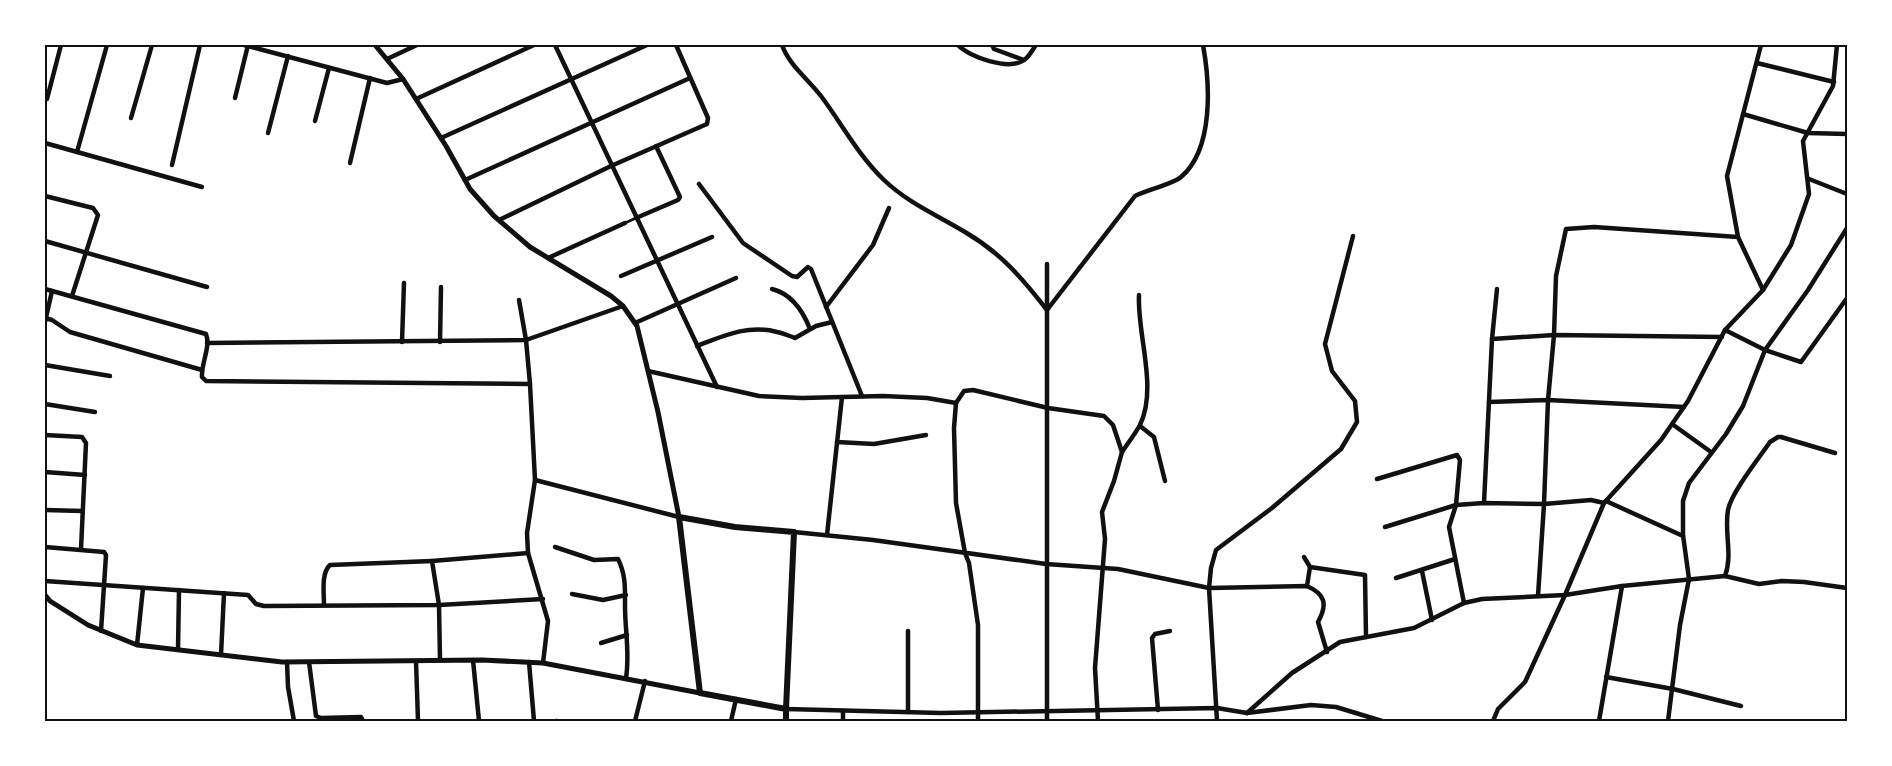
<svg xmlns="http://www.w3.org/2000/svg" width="1892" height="766" font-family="'DM Sans',sans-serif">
	<rect width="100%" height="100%" fill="#fff"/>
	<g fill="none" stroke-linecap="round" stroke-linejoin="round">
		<!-- pedestrian -->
		<path stroke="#111" stroke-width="3" d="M625,223L636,218"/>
		<!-- minor -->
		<g stroke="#111" stroke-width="4.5">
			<path d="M244,45L387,83L403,79"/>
			<path d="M555,45L717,387"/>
			<path d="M782,45C789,65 808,79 821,96C842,124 858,155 884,180C908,203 937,215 965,232C1001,253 1022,278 1047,310L1135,196C1147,190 1173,184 1181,177C1214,149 1210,83 1203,45"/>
			<path d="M958,45C969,57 1009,71 1024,60C1029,57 1033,49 1036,45"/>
			<path d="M992,45L994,49L1024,60"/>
			<path d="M387,59L417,45"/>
			<path d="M1757,63L1834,82"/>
			<path d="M235,98L248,45"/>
			<path d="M47,99L61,45"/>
			<path d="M416,99L534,45"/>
			<path d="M1743,114L1808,133L1847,134"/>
			<path d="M131,118L152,45"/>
			<path d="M315,121L329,68"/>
			<path d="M268,133L288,56"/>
			<path d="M441,138L647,45"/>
			<path d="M45,143L202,187"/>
			<path d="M77,152L107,45"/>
			<path d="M350,163L370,78"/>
			<path d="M172,165L200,45"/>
			<path d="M1809,179L1847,194"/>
			<path d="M465,180L690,78"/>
			<path d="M699,184L743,243L792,276L797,277L808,267L811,269L862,396"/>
			<path d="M45,196L93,208L98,215L72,296"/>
			<path d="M636,218L678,200L680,197L656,146"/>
			<path d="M499,220L611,166L707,124L708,118L676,45"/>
			<path d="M1738,237L1727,176L1761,45"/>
			<path d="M45,241L207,287"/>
			<path d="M548,258L625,223"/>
			<path d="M621,276L712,237"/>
			<path d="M45,289L206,334C211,347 201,363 202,377L206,381L530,384"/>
			<path d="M772,289C792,294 803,311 810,329"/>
			<path d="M519,300L526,340L530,384L535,480L527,533L528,553L548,621L543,663"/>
			<path d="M826,307L873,245L889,208"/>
			<path d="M45,318L52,320L70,332L202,370"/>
			<path d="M45,322L52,291"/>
			<path d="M635,323L736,278"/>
			<path d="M1725,330L1765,350L1801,362L1847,298"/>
			<path d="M1492,339L1554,335L1722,337"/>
			<path d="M402,342L404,283"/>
			<path d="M440,342L441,287"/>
			<path d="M207,343L526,340L623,306"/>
			<path d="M697,346C723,336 748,324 777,332C783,333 789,336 795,338L816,326L832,322"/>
			<path d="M45,365L110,376"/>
			<path d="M648,371L759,396L802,398L883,396L927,398L956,403"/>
			<path d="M1489,402L1548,400L1684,407"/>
			<path d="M45,404L95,412"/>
			<path d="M1672,424L1711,452"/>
			<path d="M1140,426L1154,437L1165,481"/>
			<path d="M45,435L82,437L86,443L81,549"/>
			<path d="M837,442L874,444L926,435"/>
			<path d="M1122,452C1128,443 1135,434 1140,425C1158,387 1137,335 1139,295"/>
			<path d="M45,472L85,475"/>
			<path d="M1377,479L1457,455L1460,460L1456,505L1449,527L1464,603"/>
			<path d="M535,480L679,517"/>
			<path d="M1606,501L1683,536"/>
			<path d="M1484,503L1492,339L1497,289"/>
			<path d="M45,510L82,511"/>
			<path d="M1385,527L1456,505L1484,503L1544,504L1591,500L1604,503"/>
			<path d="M794,532L873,540L1046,564L1118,569L1209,588L1307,586C1325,594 1328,604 1318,622L1327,652"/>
			<path d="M827,535L842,397"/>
			<path d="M45,547L104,552L106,555L101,631"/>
			<path d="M555,547L594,560L618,559C626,575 625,589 625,606C625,631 630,653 626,678"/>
			<path d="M1304,557L1310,567L1365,575L1366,637"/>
			<path d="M1422,571L1432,620"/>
			<path d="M1725,576C1733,555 1724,532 1728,510C1731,493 1759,458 1770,442L1778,437H1781L1835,453"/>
			<path d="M1396,578L1455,559"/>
			<path d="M45,581L248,595L256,604L264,606L439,605L543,599"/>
			<path d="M1307,586L1310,567"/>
			<path d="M572,594L603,600L626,595"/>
			<path d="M1538,596L1544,504L1548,400L1554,335L1556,276L1566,229L1594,227L1738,237L1763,290"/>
			<path d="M324,605C324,593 321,573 330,565L432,561"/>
			<path d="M601,643L627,635"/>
			<path d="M137,645L143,588"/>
			<path d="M178,650L179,590"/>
			<path d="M221,655L224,593"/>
			<path d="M440,660L439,605L432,561L528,553"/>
			<path d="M473,660L479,721"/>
			<path d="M416,661L418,721"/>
			<path d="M287,662L288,687L294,721"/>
			<path d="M309,662L316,716L321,718L361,717L363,721"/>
			<path d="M529,662L534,721"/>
			<path d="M1606,677L1673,689L1741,706"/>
			<path d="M786,709L941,713L1217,708L1247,713L1311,705L1336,707L1382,721"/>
			<path d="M1158,710L1152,638L1155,634L1170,631"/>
			<path d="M843,711V721"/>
			<path d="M908,712V631"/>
			<path d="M1247,713L1292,673L1340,642L1414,628L1464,603L1482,599L1565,595L1622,586L1725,576L1759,584L1782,581L1804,582L1847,588"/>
			<path d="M556,721H557"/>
			<path d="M635,721L645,681"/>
			<path d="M731,721L736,699"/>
			<path d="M978,721V625L969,563L965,553L956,503L954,428L956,403L964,391L973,390L1048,408L1104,416L1113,425L1122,452L1114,481L1102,512L1105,539L1095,668L1098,721"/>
			<path d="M1047,721V264"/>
			<path d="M1217,721L1209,588L1211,568L1216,550L1272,508L1341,449L1357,422L1355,401L1332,371L1325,344L1353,236"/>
			<path d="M1493,721L1498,709L1525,682L1565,595L1604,503L1661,440L1688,401L1725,330L1763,290L1791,245L1809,194L1803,141L1833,86L1837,45"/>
			<path d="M1599,721L1622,586"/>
			<path d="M1668,721L1680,625L1689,579L1683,535V501L1689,483L1726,434L1743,406L1765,350L1808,290L1847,228"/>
		</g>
		<!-- tertiary -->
		<g stroke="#111" stroke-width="5">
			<path d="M375,45L403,79L446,146L470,189L494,216L530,247L611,296L623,306L637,326L658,412L679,517"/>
			<path d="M45,595L50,601L88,625L137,645L282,662L482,660L543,663L700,693"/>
		</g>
		<!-- secondary -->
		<path stroke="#111" stroke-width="6" d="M786,721V709L794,532L735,527L679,517L700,693L786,709"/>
	</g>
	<!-- border -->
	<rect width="1892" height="766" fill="none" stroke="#ffffff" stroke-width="93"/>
	<rect x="46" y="46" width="1800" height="674" fill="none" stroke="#111" stroke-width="2"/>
</svg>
